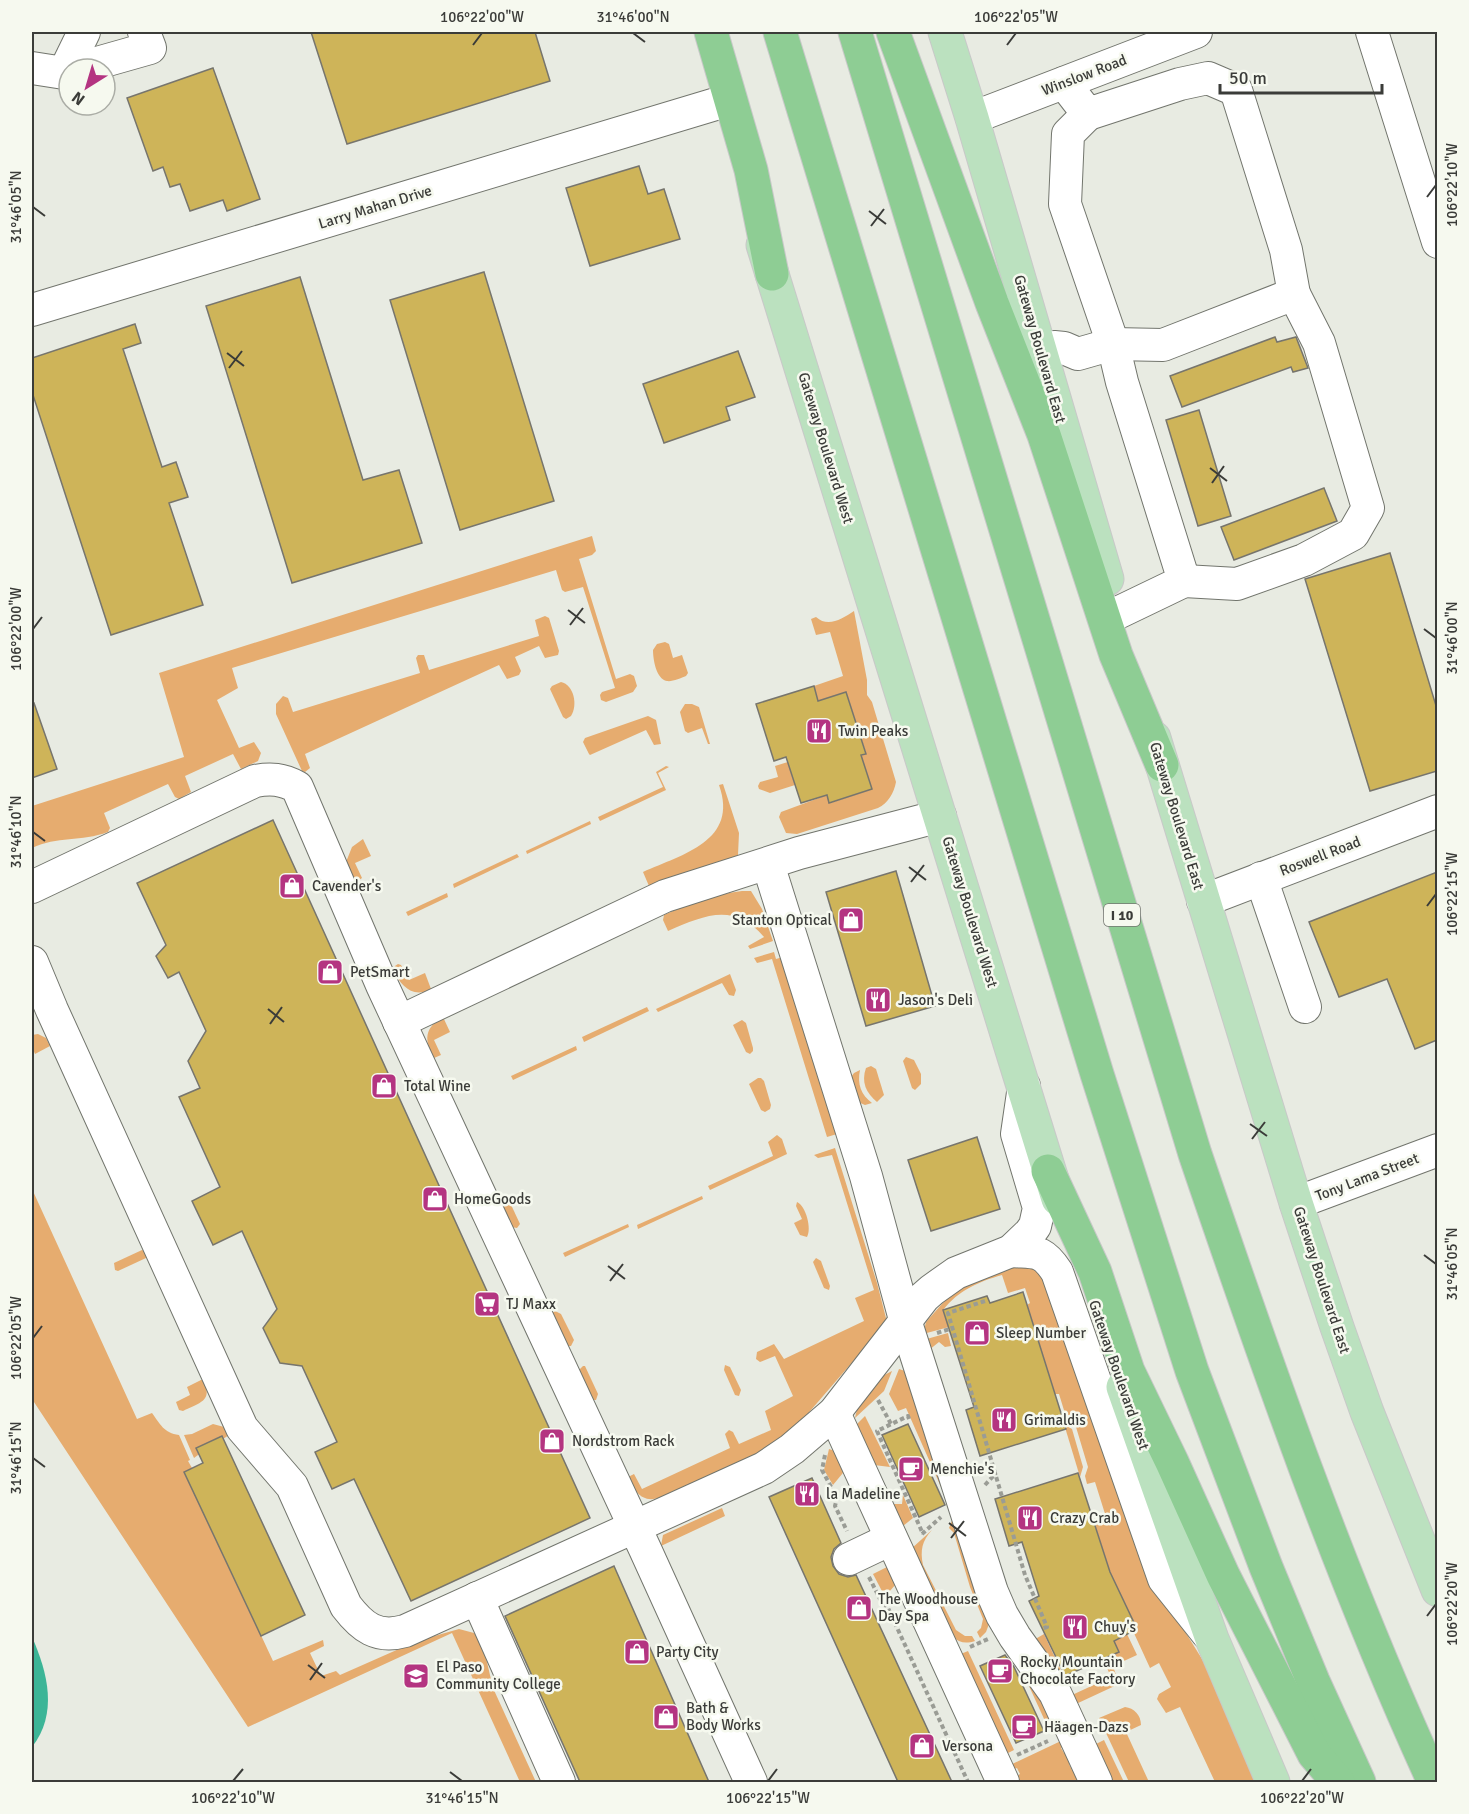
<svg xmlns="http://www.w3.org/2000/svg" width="1469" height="1814" font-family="Signika,sans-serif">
	<rect width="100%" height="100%" fill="#e8ebe2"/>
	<!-- green -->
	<g fill="#e6ac6f">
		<path d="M592,536L596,551L592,555L579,559L616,679L630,674L634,676L637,686L633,692L606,702L601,700L600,695L602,692L615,688L583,587L565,592L562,590L556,570L232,668L238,688L217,700L239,748L254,742L261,753L258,761L241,769L233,754L185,776L191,792L179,799L175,797L168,784L104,813L110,828L108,832C81,842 57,836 32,848V806L184,757L159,673Z"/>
		<path d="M854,611L867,680V695L872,702L896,782C894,793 888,803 878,808L797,834L786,833L779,817L781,812L827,795L830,803L872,789L861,755L866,753L846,692L818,701L814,686L843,676L830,632L816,635L811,619L816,617C828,628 842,619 854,611Z"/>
		<path d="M545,616L549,618L559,651L558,655L545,658L539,646L515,657L521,671L519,675L507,679L499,665L305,754L310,768L305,772L302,771L276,714V704L283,696L288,698L293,712L420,673L416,658L418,655H424L429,670L539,636L535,620Z"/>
		<path d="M665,642L669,644L673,658L682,655L688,673L686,676C681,678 672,682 667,681C656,679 653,659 653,650L657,644Z"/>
		<path d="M561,682C574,685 578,705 571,716L566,719L563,717L550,689L552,686Z"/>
		<path d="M685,704H692L699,707L710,744H708L702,728L688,733L685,731L680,712Z"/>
		<path d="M648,716L656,720L661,744L654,745L646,730L590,755L589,754L583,742L585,738Z"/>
		<path d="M791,761L795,774L792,776L795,785L770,793L759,789L758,786L760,782L778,777L775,766Z"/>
		<path d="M666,766L669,767L658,773L666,790L600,821L598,817L663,787L656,772Z"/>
		<path d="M723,784L739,833L738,855L732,859L649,886L643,872C683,854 739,841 719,785Z"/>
		<path d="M590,821L591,824L527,854L526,851Z"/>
		<path d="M363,839L371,856L355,863L362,878L356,882L353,881L346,862L352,847Z"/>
		<path d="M517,854L519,857L454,888L453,884Z"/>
		<path d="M742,891H751L762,909L773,941L750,949L748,946L764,937C734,902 705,915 668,931L663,920L664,915C688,904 715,894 742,891Z"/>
		<path d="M447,893L448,897L408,916L406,912Z"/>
		<path d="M774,952L776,959L783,957L837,1134L827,1137L772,959L757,963L754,958Z"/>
		<path d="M398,964L401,965L409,980L425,973L431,989C413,999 401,986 393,970L395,966Z"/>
		<path d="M730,974L736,990L734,996L729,995L722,983L658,1012L656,1009Z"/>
		<path d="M647,1007L649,1011L584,1042L582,1037Z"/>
		<path d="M443,1017L450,1032L434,1040L441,1055L434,1058C424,1040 424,1028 443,1017Z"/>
		<path d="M742,1020L746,1023L753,1048V1051L750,1054L746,1052L733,1025Z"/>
		<path d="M38,1034L46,1038L50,1046L35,1054L32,1047V1035Z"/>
		<path d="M576,1046L577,1050L513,1080L511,1076Z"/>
		<path d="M906,1057L914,1060L921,1074V1084L915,1090L912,1088L903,1061Z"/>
		<path d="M871,1066L876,1069L884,1095L877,1102C866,1093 861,1082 866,1068Z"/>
		<path d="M860,1070C857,1084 861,1095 872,1103L865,1105L858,1102L851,1077L854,1073Z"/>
		<path d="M758,1078H761L764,1081L771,1105L770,1109L765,1112L761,1110L749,1084Z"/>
		<path d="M777,1135L782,1139L787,1154L710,1190L708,1186L773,1156L768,1142Z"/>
		<path d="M835,1148L877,1283L887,1322L792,1432L767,1450L659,1498C641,1503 635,1491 628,1477L634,1474L642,1489L730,1448L725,1434L729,1430L733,1432L739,1444L771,1430L765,1411L793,1396L775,1356L760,1362L756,1359L757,1352L774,1344L784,1359L864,1321L855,1298L874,1290L832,1155L818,1158L814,1155Z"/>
		<path d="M32,1189L137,1419L152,1413C160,1424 164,1433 179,1435L190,1460L188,1461L192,1468L185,1472L273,1661L323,1640L324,1646L310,1653L321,1676L336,1671L340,1675L417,1641L459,1629L474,1633L483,1645L493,1688L536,1782H520L452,1633L248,1727L32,1399Z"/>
		<path d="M502,1196H507L520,1224L517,1228L511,1227L499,1199Z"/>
		<path d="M702,1196L703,1199L638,1229L637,1225Z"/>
		<path d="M797,1202C806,1206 812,1229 807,1237L800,1235L794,1223L802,1219L796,1206Z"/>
		<path d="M628,1224L629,1227L565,1257L563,1253Z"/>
		<path d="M142,1250L144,1251L147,1256L146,1258L118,1271L115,1270L114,1263Z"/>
		<path d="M816,1258L821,1261L830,1286L829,1290L824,1288L813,1262Z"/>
		<path d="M1028,1262L1036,1263L1171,1609L1215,1680L1258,1782H1215L1180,1707L1166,1713L1157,1699L1159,1694L1171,1687L1159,1663L1150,1668L1133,1631L1137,1629L1110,1572L1094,1522L1106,1517L1095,1482L1087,1484L1085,1476L1088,1467L1076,1427L1067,1420L1059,1394H1055L1027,1305L1030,1303L1025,1288L1008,1293L1002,1275C978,1282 959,1290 943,1310L949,1327L923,1334L926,1322L949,1296L965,1284Z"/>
		<path d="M555,1311L561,1314L574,1340L571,1346H568L552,1313Z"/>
		<path d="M948,1333L951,1346L945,1347L939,1342L929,1350L923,1340Z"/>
		<path d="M725,1365L730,1367L741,1390L739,1396L735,1395L724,1370Z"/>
		<path d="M583,1366H585L598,1394L596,1400H592L578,1371Z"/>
		<path d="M899,1369L905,1371L950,1482L941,1487L906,1408L898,1411L889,1394Z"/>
		<path d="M892,1371L884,1391L855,1418C858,1399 874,1379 892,1371Z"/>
		<path d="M201,1380H203C214,1401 199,1403 183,1411L179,1410L176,1402L190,1395L187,1387Z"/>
		<path d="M865,1416L890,1467L874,1465L854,1427Z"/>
		<path d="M213,1424L224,1427L229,1435L223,1439L222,1437L194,1458L184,1435L192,1434Z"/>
		<path d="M1064,1424L1072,1429L1083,1467L1080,1477Z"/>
		<path d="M829,1449L838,1452L847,1468L833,1485L824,1470Z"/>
		<path d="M903,1495L913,1518L898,1530L888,1504H902Z"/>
		<path d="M722,1508L725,1516L661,1546L663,1535Z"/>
		<path d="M955,1513L989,1624L986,1632L980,1638L977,1632L981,1628L983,1619L970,1587L954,1533L949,1528Z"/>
		<path d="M932,1530C922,1541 920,1550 923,1565L956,1630L965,1636H972L975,1641C966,1644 959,1643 952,1636L911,1549Z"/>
		<path d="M891,1565L897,1583L888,1593L884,1595L873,1574Z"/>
		<path d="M1044,1634L1064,1677L1032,1641Z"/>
		<path d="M1127,1634L1137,1655L1113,1666L1119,1684L1076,1704L1072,1695L1111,1677L1103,1659L1119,1652L1113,1640Z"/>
		<path d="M968,1651L1014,1750L1002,1756L956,1656Z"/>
		<path d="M1017,1660L1063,1728L1051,1734Z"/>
		<path d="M1125,1707C1134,1708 1141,1715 1141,1725L1126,1732L1149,1782H1129L1099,1718Z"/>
		<path d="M1063,1740L1066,1745L1061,1748L1064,1753L1069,1752L1073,1762L1069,1764L1072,1770L1076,1768L1082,1780L1078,1782H1018L1015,1777L1020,1774L1017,1768L1012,1770L1010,1765Z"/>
		<path d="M1104,1740L1124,1782H1106L1090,1747Z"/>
	</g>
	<!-- water -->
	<path fill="#3cb597" d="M32,1637C48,1673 58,1714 32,1747Z"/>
	<!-- building -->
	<g fill="#ceb459" stroke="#77756d" stroke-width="1.5">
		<path d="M311,32H535L550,81L347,144Z"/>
		<path d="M213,68L260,199L227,211L223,200L190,211L180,184L170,187L163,167L153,171L127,98Z"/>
		<path d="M639,166L648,194L664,189L680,239L590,266L566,188Z"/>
		<path d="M484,272L554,501L460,530L390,300Z"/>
		<path d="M300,277L363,480L399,470L422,543L292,583L206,306Z"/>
		<path d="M135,324L141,343L123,349L162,467L176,462L188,497L169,503L203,605L111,635L32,392V358Z"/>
		<path d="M1275,337L1277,342L1296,337L1308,368L1293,372L1291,367L1182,407L1170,376Z"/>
		<path d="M738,351L755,397L726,407L730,420L664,443L643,384Z"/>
		<path d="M1199,410L1231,516L1198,526L1166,420Z"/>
		<path d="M1324,488L1337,521L1234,560L1221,527Z"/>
		<path d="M1390,553L1437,709V771L1370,791L1305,579Z"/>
		<path d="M814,686L818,701L846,692L866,754L861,755L872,789L829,803L827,795L801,803L786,757L774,761L756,704Z"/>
		<path d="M34,703L57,769L32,778V704Z"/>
		<path d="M273,820L590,1518L411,1601L354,1479L332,1489L315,1452L337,1442L302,1366L280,1363L263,1328L277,1309L242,1231L213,1245L192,1201L220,1187L179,1097L200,1088L188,1061L206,1031L179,972L168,978L156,956L166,945L137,883Z"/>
		<path d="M896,871L935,1006L866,1026L826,892Z"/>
		<path d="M1437,872V1040L1415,1049L1387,979L1339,997L1309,922Z"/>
		<path d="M977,1137L1000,1209L931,1231L908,1160Z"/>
		<path d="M1023,1292L1066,1429L980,1456L966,1410L974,1407L943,1310L987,1296L990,1303Z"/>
		<path d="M908,1424L945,1505L919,1517L882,1435Z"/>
		<path d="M222,1436L305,1615L261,1636L184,1472L203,1463L196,1448Z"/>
		<path d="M1078,1473L1110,1572L1137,1629L1114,1641L1119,1652L1065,1676L1029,1601L1039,1596L1022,1542L1009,1546L995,1499Z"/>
		<path d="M812,1478L841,1543L834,1549L831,1557L833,1566L839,1574L848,1577L856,1575L952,1782H898L769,1497Z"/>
		<path d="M614,1566L709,1782H580L505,1616Z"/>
		<path d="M1005,1655L1014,1667L1044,1731L1016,1743L980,1666Z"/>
	</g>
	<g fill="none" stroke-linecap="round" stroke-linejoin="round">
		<defs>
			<g id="minor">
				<path d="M1372,32L1438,242"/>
				<path d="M32,68L64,73L69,71"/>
				<path d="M76,69L150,48L144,32"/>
				<path d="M64,73L84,32"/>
				<path d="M1088,114L1068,134L1065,204L1113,344L1122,382L1184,581L1105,619"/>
				<path d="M972,118L1196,32"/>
				<path d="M32,310L719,103"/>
				<path d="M1040,351L1054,347L1064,348L1078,354L1113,344L1163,345L1294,294L1286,250L1236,90L1208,78L1180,84L1088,114L1064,83"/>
				<path d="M1184,581L1237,584L1304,560L1353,534L1368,508L1319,343L1294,294"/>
				<path d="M768,864L866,1176L906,1323L992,1592L1002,1615L1015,1637L1055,1693L1096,1782"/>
				<path d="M1261,878L1305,1007"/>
				<path d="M32,887L255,781C271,778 282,779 297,787L382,985L645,1549L751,1782"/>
				<path d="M1203,901L1438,811"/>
				<path d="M32,962L52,1010L242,1428L292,1486L346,1606C362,1627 377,1639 405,1631L764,1468L792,1449L834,1413L924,1297L932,1290L956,1273L1011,1251L1030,1233L1035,1226L1039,1208L1017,1134L1024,1086"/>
				<path d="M399,1022L665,896L799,853L940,816"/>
				<path d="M1296,1203L1438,1150"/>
				<path d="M1011,1251C1036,1253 1042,1249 1057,1272L1164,1579L1207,1633"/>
				<path d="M834,1413L1003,1782"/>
				<path d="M849,1559L891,1539"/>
				<path d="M477,1598L559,1782"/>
			</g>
			<g id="major">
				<path d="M945,32L972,118L1107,579"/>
				<path d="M763,245L1058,1199"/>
				<path d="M1154,738L1296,1203L1337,1327L1367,1412L1438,1590"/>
				<path d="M1123,1387L1212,1639L1273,1782"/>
			</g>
			<g id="highway">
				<path d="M711,32L751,170L772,274"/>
				<path d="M780,32L1097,1074L1192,1371L1266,1567L1313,1681L1359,1782"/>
				<path d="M855,32L1195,1154C1267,1366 1341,1579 1434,1782"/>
				<path d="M893,32L992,303L1044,435L1116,655L1162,765"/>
				<path d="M1048,1171L1095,1272L1128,1371L1172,1462L1223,1575L1314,1754L1338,1782"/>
			</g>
		</defs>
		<!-- minor casing -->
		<use href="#minor" stroke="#72756d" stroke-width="34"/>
		<!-- major casing -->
		<use href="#major" stroke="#c8c8c8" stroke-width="35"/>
		<!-- highway casing -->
		<use href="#highway" stroke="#c8c8c8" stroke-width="35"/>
		<!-- path -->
		<g stroke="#9a9c95" stroke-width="4" stroke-dasharray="4.5 3" stroke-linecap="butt">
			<path d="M985,1301L948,1313L1025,1575L1047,1627L1041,1629"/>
			<path d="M937,1333L953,1328"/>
			<path d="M878,1400L891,1424"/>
			<path d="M909,1419L908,1416L877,1431L923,1534"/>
			<path d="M825,1455L822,1470L837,1498L835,1506L847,1531"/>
			<path d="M985,1485L996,1473"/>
			<path d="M922,1534L941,1517"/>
			<path d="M869,1577L880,1599L888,1608L968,1782"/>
			<path d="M970,1647L988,1639"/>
			<path d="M1017,1755L1048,1741"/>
		</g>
		<!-- minor -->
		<use href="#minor" stroke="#fff" stroke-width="32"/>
		<!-- major -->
		<use href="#major" stroke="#bbe1bf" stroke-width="33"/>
		<!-- highway -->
		<use href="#highway" stroke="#8ecd94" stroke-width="33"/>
	</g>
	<!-- ticks -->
	<path fill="none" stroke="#3b3c39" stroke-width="2" d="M633,33L645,42M473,45L482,33M1007,45L1016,33M1427,197L1436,185M33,207L45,216M869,211L886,224M871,226L884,209M227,353L244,366M229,368L242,351M1210,468L1227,481M1212,483L1224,466M568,610L585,623M570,625L583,608M33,629L42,617M1424,629L1436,638M33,832L45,841M909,867L926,880M911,882L924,865M1427,906L1436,894M268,1009L284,1022M270,1024L282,1007M1250,1124L1267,1136M1252,1139L1265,1122M1424,1255L1436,1264M608,1266L625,1279M610,1281L623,1264M33,1338L42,1326M33,1458L45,1467M949,1523L966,1536M951,1538L964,1521M1427,1616L1436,1604M308,1665L325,1678M310,1680L322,1663M450,1772L462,1781M233,1781L243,1769M768,1781L777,1769M1302,1781L1311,1769"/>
	<!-- icons -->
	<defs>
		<symbol id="restaurant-square" viewBox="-11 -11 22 22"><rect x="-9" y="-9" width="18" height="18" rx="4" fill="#b43481" stroke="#f6f9ef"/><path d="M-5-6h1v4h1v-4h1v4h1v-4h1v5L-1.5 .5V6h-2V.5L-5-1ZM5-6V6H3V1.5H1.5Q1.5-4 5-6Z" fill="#fff"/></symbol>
		<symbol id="shop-square" viewBox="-11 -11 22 22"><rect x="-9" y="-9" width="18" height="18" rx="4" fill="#b43481" stroke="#f6f9ef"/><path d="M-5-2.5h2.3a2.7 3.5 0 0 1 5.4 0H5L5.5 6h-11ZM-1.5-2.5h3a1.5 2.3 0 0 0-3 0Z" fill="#fff"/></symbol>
		<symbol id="supermarket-square" viewBox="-11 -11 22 22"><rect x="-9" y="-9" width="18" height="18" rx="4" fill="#b43481" stroke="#f6f9ef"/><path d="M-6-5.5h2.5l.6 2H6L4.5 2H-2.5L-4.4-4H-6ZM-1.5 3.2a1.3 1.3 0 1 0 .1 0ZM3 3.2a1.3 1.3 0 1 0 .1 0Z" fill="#fff"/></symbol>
		<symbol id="cafe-square" viewBox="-11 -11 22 22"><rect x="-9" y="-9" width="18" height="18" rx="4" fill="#b43481" stroke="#f6f9ef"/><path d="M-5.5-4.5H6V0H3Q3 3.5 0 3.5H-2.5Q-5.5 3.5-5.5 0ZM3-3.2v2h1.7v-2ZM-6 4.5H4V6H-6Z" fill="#fff"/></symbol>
		<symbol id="university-square" viewBox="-11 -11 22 22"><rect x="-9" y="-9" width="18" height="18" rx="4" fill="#b43481" stroke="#f6f9ef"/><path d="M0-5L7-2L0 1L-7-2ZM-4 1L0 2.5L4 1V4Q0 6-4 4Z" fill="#fff"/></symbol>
	</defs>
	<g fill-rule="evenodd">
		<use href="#restaurant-square" x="804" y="716" width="30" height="30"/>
		<use href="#shop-square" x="277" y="871" width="30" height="30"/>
		<use href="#shop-square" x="836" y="905" width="30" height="30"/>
		<use href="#shop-square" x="315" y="957" width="30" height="30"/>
		<use href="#restaurant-square" x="863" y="985" width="30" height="30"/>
		<use href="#shop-square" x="369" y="1071" width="30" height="30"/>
		<use href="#shop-square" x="420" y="1184" width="30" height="30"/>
		<use href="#supermarket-square" x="472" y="1289" width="30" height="30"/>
		<use href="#shop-square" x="962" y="1318" width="30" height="30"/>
		<use href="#restaurant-square" x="989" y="1405" width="30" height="30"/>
		<use href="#shop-square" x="537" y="1426" width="30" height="30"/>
		<use href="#cafe-square" x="896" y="1454" width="30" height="30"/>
		<use href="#restaurant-square" x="792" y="1479" width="30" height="30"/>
		<use href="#restaurant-square" x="1015" y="1503" width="30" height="30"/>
		<use href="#shop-square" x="844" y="1593" width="30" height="30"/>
		<use href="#restaurant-square" x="1060" y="1612" width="30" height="30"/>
		<use href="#shop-square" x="622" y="1637" width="30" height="30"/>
		<use href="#cafe-square" x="985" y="1656" width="30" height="30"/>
		<use href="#university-square" x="401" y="1661" width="30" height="30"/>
		<use href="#shop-square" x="651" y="1702" width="30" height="30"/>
		<use href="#cafe-square" x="1009" y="1712" width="30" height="30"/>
		<use href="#shop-square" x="907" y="1731" width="30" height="30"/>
	</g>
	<g text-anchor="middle" stroke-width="5" stroke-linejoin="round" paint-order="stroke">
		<!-- shield labels -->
		<rect fill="#f6f9ef" stroke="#737570" stroke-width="1.5" x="1104" y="904" width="36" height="22" rx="4.5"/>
		<g font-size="14" font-weight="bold" fill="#3b3c39">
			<text x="1122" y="920">I 10</text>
		</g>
		<!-- street labels -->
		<g font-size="15" fill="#3b3c39" stroke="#f6f9ef">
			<text transform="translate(1084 75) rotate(-21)" y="5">Winslow Road</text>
			<text transform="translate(375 207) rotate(-17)" y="5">Larry Mahan Drive</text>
			<text transform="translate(1040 349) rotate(74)" y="5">Gateway Boulevard East</text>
			<text transform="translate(826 448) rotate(73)" y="5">Gateway Boulevard West</text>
			<text transform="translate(1177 816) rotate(73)" y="5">Gateway Boulevard East</text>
			<text transform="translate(1320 856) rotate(-21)" y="5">Roswell Road</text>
			<text transform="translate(970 912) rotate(73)" y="5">Gateway Boulevard West</text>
			<text transform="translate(1367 1177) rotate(-21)" y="5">Tony Lama Street</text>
			<text transform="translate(1322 1280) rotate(72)" y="5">Gateway Boulevard East</text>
			<text transform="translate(1119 1375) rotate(71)" y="5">Gateway Boulevard West</text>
		</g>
		<!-- poi labels -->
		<g font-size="15" fill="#3b3c39" stroke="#f6f9ef" text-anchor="start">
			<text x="838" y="736">Twin Peaks</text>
			<text x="312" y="891">Cavender's</text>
			<text x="832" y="925" text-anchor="end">Stanton Optical</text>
			<text x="350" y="977">PetSmart</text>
			<text x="898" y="1005">Jason's Deli</text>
			<text x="404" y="1091">Total Wine</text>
			<text x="454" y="1204">HomeGoods</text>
			<text x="506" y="1309">TJ Maxx</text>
			<text x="996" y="1338">Sleep Number</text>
			<text x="1024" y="1425">Grimaldis</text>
			<text x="572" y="1446">Nordstrom Rack</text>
			<text x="930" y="1474">Menchie's</text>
			<text x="826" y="1499">la Madeline</text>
			<text x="1050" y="1523">Crazy Crab</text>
			<text x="878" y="1604">The Woodhouse<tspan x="878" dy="17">Day Spa</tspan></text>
			<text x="1094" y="1632">Chuy's</text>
			<text x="656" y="1657">Party City</text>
			<text x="1020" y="1667">Rocky Mountain<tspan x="1020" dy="17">Chocolate Factory</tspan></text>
			<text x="436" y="1672">El Paso<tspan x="436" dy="17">Community College</tspan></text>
			<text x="686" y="1713">Bath &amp;<tspan x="686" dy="17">Body Works</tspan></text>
			<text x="1044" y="1732">Häagen-Dazs</text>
			<text x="942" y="1751">Versona</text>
		</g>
	</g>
	<!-- border -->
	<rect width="1469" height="1814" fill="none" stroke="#f6f9ef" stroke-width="66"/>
	<!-- north arrow -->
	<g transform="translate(87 87) rotate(217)"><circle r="28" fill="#f6f9ef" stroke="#abada6" stroke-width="1.5"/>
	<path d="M0-4.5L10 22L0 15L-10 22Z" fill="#b43481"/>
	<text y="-9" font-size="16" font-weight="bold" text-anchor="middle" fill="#3b3c39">N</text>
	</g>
	<!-- scale -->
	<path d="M1220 84v9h162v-9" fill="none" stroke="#3b3c39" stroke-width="3"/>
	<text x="1229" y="84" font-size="18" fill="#3b3c39" stroke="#f6f9ef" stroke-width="4.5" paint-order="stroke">50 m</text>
	<rect x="33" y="33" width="1403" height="1748" fill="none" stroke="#3b3c39" stroke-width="2"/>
	<g font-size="15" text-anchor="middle" fill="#3b3c39">
		<text x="482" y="22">106°22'00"W</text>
		<text x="633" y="22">31°46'00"N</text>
		<text x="1016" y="22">106°22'05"W</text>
		<text transform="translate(1452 185) rotate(-90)" y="5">106°22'10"W</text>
		<text transform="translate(16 207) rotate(-90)" y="5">31°46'05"N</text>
		<text transform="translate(16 629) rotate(-90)" y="5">106°22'00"W</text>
		<text transform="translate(1452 638) rotate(-90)" y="5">31°46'00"N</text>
		<text transform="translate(16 832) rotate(-90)" y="5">31°46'10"N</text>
		<text transform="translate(1452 894) rotate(-90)" y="5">106°22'15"W</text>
		<text transform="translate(1452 1264) rotate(-90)" y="5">31°46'05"N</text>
		<text transform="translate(16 1338) rotate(-90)" y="5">106°22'05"W</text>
		<text transform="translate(16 1458) rotate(-90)" y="5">31°46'15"N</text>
		<text transform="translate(1452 1604) rotate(-90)" y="5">106°22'20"W</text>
		<text x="233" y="1803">106°22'10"W</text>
		<text x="462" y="1803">31°46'15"N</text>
		<text x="768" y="1803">106°22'15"W</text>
		<text x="1302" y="1803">106°22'20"W</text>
	</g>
</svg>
